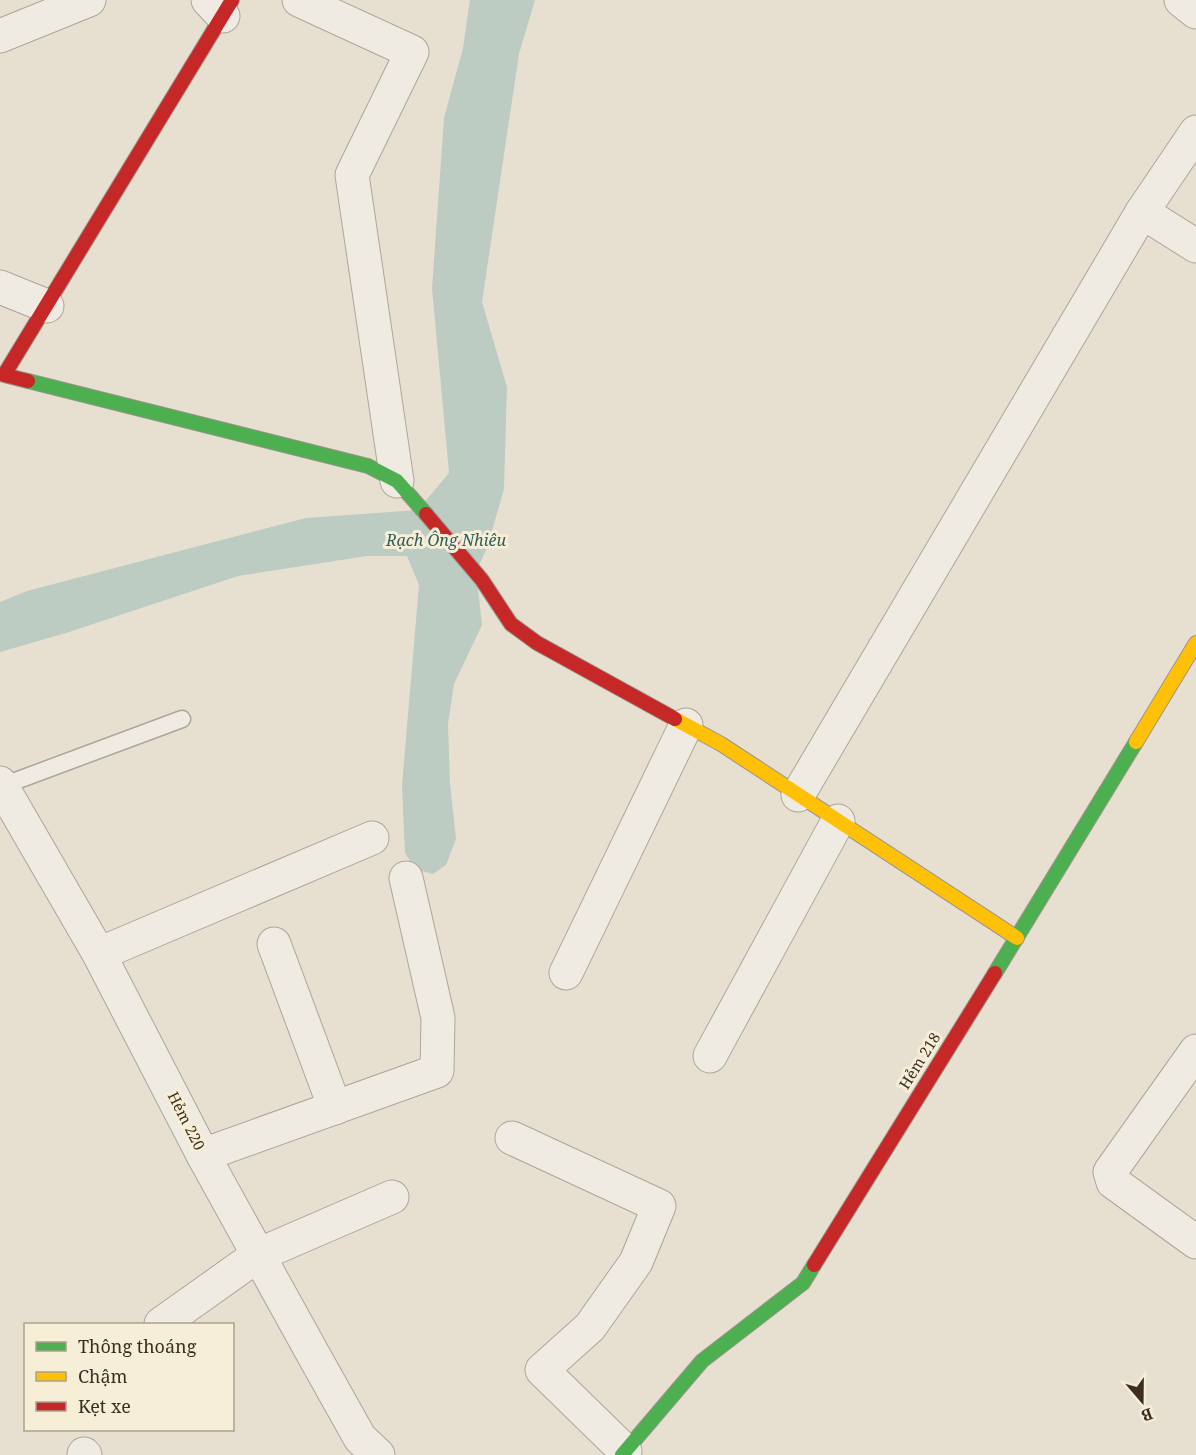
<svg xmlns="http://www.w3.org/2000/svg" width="1196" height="1455" font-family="'Noto Serif',serif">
	<rect width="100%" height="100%" fill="#e7e0d1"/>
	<!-- water -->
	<path fill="#bcccc2" d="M470,0H535L519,54L482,302L507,387L504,489L487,548L476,572L482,625L454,684L448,724L450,784L456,839L446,865L433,874L415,869L405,853L402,785L419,585L407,556H367L238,576L66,633L0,652V602L27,591L306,518L418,510L449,473L432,288L444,118L463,48Z"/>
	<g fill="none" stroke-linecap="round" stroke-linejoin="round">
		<defs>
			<path id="lane" d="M2,786L182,719"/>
			<g id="street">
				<path d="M208,0L223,16"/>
				<path d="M299,0L412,52L352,175L397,481"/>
				<path d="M1181,0L1196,12"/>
				<path d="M0,36L89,0"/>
				<path d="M1196,132L1142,212L1196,246"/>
				<path d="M0,287L47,306"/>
				<path d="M0,783L99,954L203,1155L313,1354L360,1438L378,1455"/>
				<path d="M798,795L1142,212"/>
				<path d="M274,944L335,1108"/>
				<path d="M99,954L372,838"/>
				<path d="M566,973L686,725"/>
				<path d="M1196,1051L1110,1172L1113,1182L1196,1242"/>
				<path d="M710,1056L838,821"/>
				<path d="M512,1138L659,1206L636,1262L590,1327L542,1370L625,1451"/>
				<path d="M203,1155L437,1071L438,1018L406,878"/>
				<path d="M161,1324L258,1255L392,1197"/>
				<path d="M84,1454L85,1455"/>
			</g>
			<g id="fast">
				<path d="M28,381L368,466L397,481L426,514"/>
				<path d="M995,973L1136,742"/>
				<path d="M622,1455L702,1361L803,1283L814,1265"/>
			</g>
			<g id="slow">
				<path d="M675,719L721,744L1017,938"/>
				<path d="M1136,742L1196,643"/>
			</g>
			<g id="jam">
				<path d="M28,381L4,375L232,0"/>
				<path d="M426,514L482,580L511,624L537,643L675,719"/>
				<path d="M814,1265L995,973"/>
			</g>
		</defs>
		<!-- lane casing -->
		<use href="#lane" stroke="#ada599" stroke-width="19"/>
		<!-- street casing -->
		<use href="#street" stroke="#ada599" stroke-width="35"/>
		<!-- fast casing -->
		<use href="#fast" stroke="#9c958a" stroke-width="16"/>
		<!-- slow casing -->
		<use href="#slow" stroke="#9c958a" stroke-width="16"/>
		<!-- jam casing -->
		<use href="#jam" stroke="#9c958a" stroke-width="16"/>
		<!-- lane -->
		<use href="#lane" stroke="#efebe3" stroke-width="16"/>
		<!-- street -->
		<use href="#street" stroke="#efebe3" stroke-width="33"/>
		<!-- fast -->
		<use href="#fast" stroke="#4caf50" stroke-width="14"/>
		<!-- slow -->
		<use href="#slow" stroke="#ffc107" stroke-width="14"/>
		<!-- jam -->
		<use href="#jam" stroke="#c62828" stroke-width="14"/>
	</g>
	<g text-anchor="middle" stroke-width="6" stroke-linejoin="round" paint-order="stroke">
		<!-- street labels -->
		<g font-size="15" fill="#3d2e20" stroke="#f7eed8">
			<text transform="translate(920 1061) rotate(-58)" y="5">Hẻm 218</text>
			<text transform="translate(186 1121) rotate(63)" y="5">Hẻm 220</text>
		</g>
		<!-- water labels -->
		<g font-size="16" font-style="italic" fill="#2f5d5a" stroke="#f7eed8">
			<text x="446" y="546">Rạch Ông Nhiêu</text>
		</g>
	</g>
	<!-- legend -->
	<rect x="24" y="1323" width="210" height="108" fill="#f7eed8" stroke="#ada18e" stroke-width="1.5"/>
	<rect x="36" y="1342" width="30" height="9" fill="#4caf50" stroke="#ada18e" stroke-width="1.5"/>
	<text x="78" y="1353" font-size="18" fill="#3d2e20">Thông thoáng</text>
	<rect x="36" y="1372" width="30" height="9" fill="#ffc107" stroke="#ada18e" stroke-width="1.5"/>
	<text x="78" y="1383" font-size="18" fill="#3d2e20">Chậm</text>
	<rect x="36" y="1402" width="30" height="9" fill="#c62828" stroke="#ada18e" stroke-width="1.5"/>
	<text x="78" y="1413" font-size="18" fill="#3d2e20">Kẹt xe</text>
	<!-- north arrow -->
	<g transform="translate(1142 1401) rotate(160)" stroke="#f7eed8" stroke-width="4.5" paint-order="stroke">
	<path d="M0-4.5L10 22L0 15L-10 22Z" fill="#3d2e20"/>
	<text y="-9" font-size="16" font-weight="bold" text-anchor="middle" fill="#3d2e20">B</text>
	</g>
</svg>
